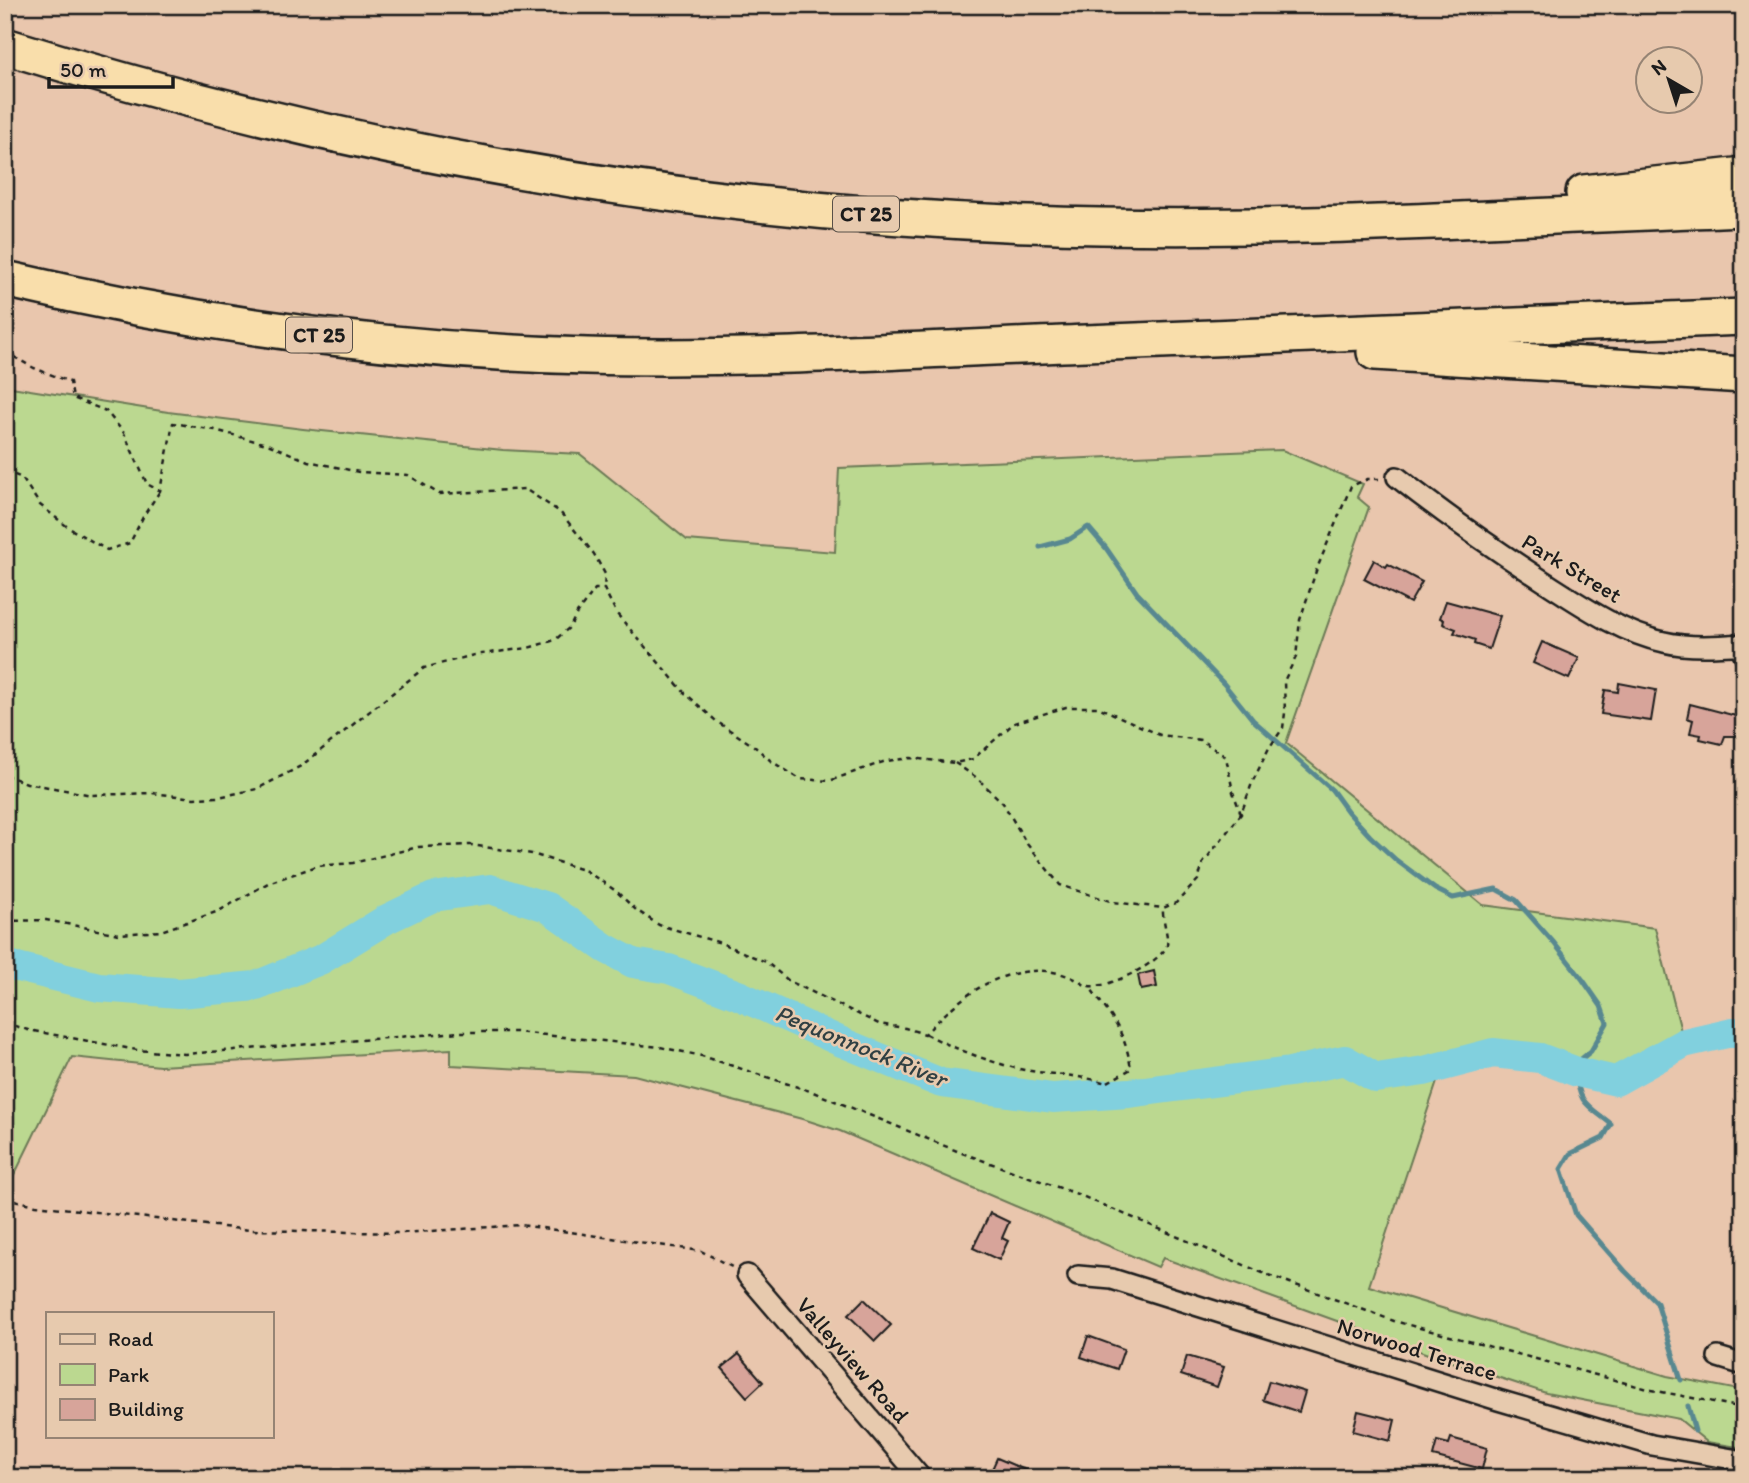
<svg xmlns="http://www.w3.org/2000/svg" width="1749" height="1483" font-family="Itim,sans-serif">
	<rect width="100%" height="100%" fill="#e9c6ad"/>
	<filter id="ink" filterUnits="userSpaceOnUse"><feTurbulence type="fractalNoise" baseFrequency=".0143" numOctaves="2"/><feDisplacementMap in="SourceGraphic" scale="14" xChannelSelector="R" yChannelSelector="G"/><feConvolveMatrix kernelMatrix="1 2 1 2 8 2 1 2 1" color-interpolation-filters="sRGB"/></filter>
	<g filter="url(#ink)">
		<!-- green -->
		<path fill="#bbd890" stroke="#6c7a56" stroke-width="2" d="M5,386L168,412L303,429L503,450L580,454L687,540L835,552L839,468L1282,450L1363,484L1357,497L1369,507L1286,743L1483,905L1655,928L1684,1043L1616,1081C1577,1072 1515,1059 1475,1063C1463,1064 1448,1076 1437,1082L1369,1286L1667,1376L1744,1391V1448L1707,1442L1679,1419L1546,1393L1439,1358L1163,1258L1158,1267L840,1131L806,1120L634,1075L451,1065V1049L160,1066L72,1057L5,1194Z"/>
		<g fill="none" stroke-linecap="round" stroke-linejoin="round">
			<!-- stream -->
			<g stroke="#598890" stroke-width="5">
				<path d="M1040,547L1070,539L1088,527L1106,548L1137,593L1224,684L1253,720L1332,790L1348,812L1370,836L1396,860L1435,889L1453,898L1496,889L1516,900L1554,943L1583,980L1601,1006L1607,1023L1591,1051L1569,1069"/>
				<path d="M1577,1072C1577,1103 1589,1106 1611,1124L1603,1138L1570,1154L1561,1169L1576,1215L1625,1271L1657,1303L1681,1380"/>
				<path d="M1688,1406L1695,1431"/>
				<path d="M1701,1476V1478"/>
			</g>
			<!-- river -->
			<path stroke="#81d0de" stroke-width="30" d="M5,964L99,987L179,993L256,986L322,959L387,919L433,897L490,889L547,907L605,948L633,963L669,969L738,995L844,1043L941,1083L1053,1098L1129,1093L1290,1072L1345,1060L1376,1078L1424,1071L1493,1053L1540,1058L1577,1072L1616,1081L1684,1043L1732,1032L1744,1033"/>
		</g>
		<!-- building -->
		<g fill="#d7a49a" stroke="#1c1c1c" stroke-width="2">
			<path d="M1374,560L1386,567L1388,564L1422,582L1410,603L1364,579Z"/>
			<path d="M1446,601L1500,616L1489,649L1474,644L1475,640L1454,633L1456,629L1443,624L1444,620L1440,618Z"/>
			<path d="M1542,642L1579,658L1569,679L1533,663Z"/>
			<path d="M1619,683L1656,690L1651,721L1601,714L1605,690L1618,692Z"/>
			<path d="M1690,704L1744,718V736H1725L1722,744L1700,739L1701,735L1690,733L1693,720L1687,718Z"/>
			<path d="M1154,971L1157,987L1141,990L1138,975Z"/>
			<path d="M990,1213L1009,1222L1002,1238L1008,1241L999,1260L973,1248Z"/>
			<path d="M864,1299L891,1325L875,1341L848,1315Z"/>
			<path d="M1088,1336L1124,1349L1117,1369L1081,1357Z"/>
			<path d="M739,1354L763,1382L747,1397L722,1368Z"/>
			<path d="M1187,1356L1224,1367L1217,1387L1181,1375Z"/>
			<path d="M1269,1381L1305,1392L1299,1412L1263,1400Z"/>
			<path d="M1358,1411L1395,1420L1390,1441L1353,1431Z"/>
			<path d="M1451,1438L1487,1448L1482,1469L1433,1456L1437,1441L1449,1444Z"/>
			<path d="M997,1458L1044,1478H988Z"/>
		</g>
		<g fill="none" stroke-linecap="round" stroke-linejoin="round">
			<defs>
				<path id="lane" d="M1734,645L1744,663"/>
				<g id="street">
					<path d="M1397,477C1445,515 1494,549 1545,582C1581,605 1621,633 1664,642C1689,648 1718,646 1744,644"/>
					<path d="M747,1275L921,1478"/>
					<path d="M1078,1276L1112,1279L1498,1400L1652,1445L1744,1461"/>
					<path d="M1718,1357L1744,1365"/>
				</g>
				<g id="highway">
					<path d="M5,46C337,149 681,211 1029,224C1267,233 1506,217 1744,208"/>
					<path d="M1584,193L1744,175"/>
					<path d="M5,279C196,324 391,351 587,356C753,360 920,350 1086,343C1306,335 1525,326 1744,317"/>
					<path d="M1375,352L1744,375"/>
				</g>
			</defs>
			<!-- lane casing -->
			<use href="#lane" stroke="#1c1c1c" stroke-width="15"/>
			<!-- street casing -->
			<use href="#street" stroke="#1c1c1c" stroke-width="24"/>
			<!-- highway casing -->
			<use href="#highway" stroke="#1c1c1c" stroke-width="40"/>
			<!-- path -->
			<g stroke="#1c1c1c" stroke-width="2.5" stroke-dasharray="5 5" stroke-linecap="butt">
				<path d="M5,352L34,368L70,382L73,398L106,411L124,433L147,484L160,491L173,423L215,430L270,445L308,461L359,472L408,475L439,494L525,489L560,512L594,554L605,574L604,589"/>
				<path d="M5,471L22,478L40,505L69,528L107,550L130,543L144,515L160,491"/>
				<path d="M955,763L977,778L1003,803L1027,844L1060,885L1113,902L1163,908"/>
				<path d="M5,775L27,783L92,795L152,793L194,798L218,797L257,789L301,766L424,668L474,655L528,648L555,640L570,627L577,613L595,589H604L617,614L684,692L716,721L754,746L771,761L800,779L829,781L886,761L911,758L955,763L973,759L1014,723L1066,707H1098L1160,735L1201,740L1226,757L1233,792L1241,814"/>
				<path d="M5,921L46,920L119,934L161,931L219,911L268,883L317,866L353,863L418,847L471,845L532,854L586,871L616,891L636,910L659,925L721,943L766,962L789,981L879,1024L905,1028L925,1034C951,1007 979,980 1018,973C1038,969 1056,970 1075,979C1079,981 1085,986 1089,986C1108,989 1162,962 1167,945C1169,937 1162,920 1163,908L1176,903L1198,880L1203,863L1241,814L1252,783L1269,748L1283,728L1285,713L1284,681L1296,657L1300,620L1316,571L1351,486L1368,479H1379"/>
				<path d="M5,1023L28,1030L137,1050L185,1054L460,1032H516L660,1047L702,1056L813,1092L962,1153L1077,1194L1263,1273L1394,1321L1652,1390L1744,1408"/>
				<path d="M926,1034C955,1049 987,1061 1019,1069C1048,1075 1078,1074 1106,1083L1131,1069C1125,1030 1111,1017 1089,986"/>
				<path d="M5,1198L36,1205L249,1230L401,1233L521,1225L701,1251L732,1267"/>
			</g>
			<!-- lane -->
			<use href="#lane" stroke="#e7caae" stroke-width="10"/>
			<!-- street -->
			<use href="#street" stroke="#e7caae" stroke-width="19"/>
			<!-- highway -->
			<use href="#highway" stroke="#f9deab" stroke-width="35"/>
		</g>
	</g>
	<g text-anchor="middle" stroke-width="5" stroke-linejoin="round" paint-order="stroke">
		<!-- shield labels -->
		<g fill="#e7caae" stroke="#595048" stroke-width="2">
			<rect x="833" y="196.5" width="66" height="35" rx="5"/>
			<rect x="286" y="317.5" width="66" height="35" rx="5"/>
		</g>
		<g font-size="21" font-weight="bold" fill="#1c1c1c">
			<text x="866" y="221">CT 25</text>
			<text x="319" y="342">CT 25</text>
		</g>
		<!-- street labels -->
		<g font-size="23" fill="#1c1c1c" stroke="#e7caae">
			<text transform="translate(1572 568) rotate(31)" y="8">Park Street</text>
			<text transform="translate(1417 1349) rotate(17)" y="8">Norwood Terrace</text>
			<text transform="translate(853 1360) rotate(49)" y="8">Valleyview Road</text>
		</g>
		<!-- water labels -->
		<g font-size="24" font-style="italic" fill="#304043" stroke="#e7caae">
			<text transform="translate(861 1046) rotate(22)" y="8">Pequonnock River</text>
		</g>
	</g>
	<!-- margin -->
	<rect width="1749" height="1483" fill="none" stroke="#e7caae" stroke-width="28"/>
	<rect x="14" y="14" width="1721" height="1455" fill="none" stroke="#1c1c1c" stroke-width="2.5" filter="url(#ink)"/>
	<!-- legend -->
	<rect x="46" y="1312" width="228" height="126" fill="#e7caae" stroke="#968474" stroke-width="2"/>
	<rect x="60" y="1334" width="35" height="10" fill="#e7caae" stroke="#968474" stroke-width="2"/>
	<text x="108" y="1346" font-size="21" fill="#1c1c1c">Road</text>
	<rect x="60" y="1364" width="35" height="21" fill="#bbd890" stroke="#968474" stroke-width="2"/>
	<text x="108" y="1382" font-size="21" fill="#1c1c1c">Park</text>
	<rect x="60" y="1399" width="35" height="21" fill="#d7a49a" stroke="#968474" stroke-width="2"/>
	<text x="108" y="1416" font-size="21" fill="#1c1c1c">Building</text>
	<!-- north arrow -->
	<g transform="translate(1669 80) rotate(321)"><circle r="33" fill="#e7caae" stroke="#968474" stroke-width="2"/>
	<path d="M0-5L12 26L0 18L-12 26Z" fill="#1c1c1c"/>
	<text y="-10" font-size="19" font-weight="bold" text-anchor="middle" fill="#1c1c1c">N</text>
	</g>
	<!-- scale -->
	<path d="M49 77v10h124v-10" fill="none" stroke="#1c1c1c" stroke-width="3.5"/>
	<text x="60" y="77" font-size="21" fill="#1c1c1c" stroke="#e7caae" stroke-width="5" paint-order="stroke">50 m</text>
</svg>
